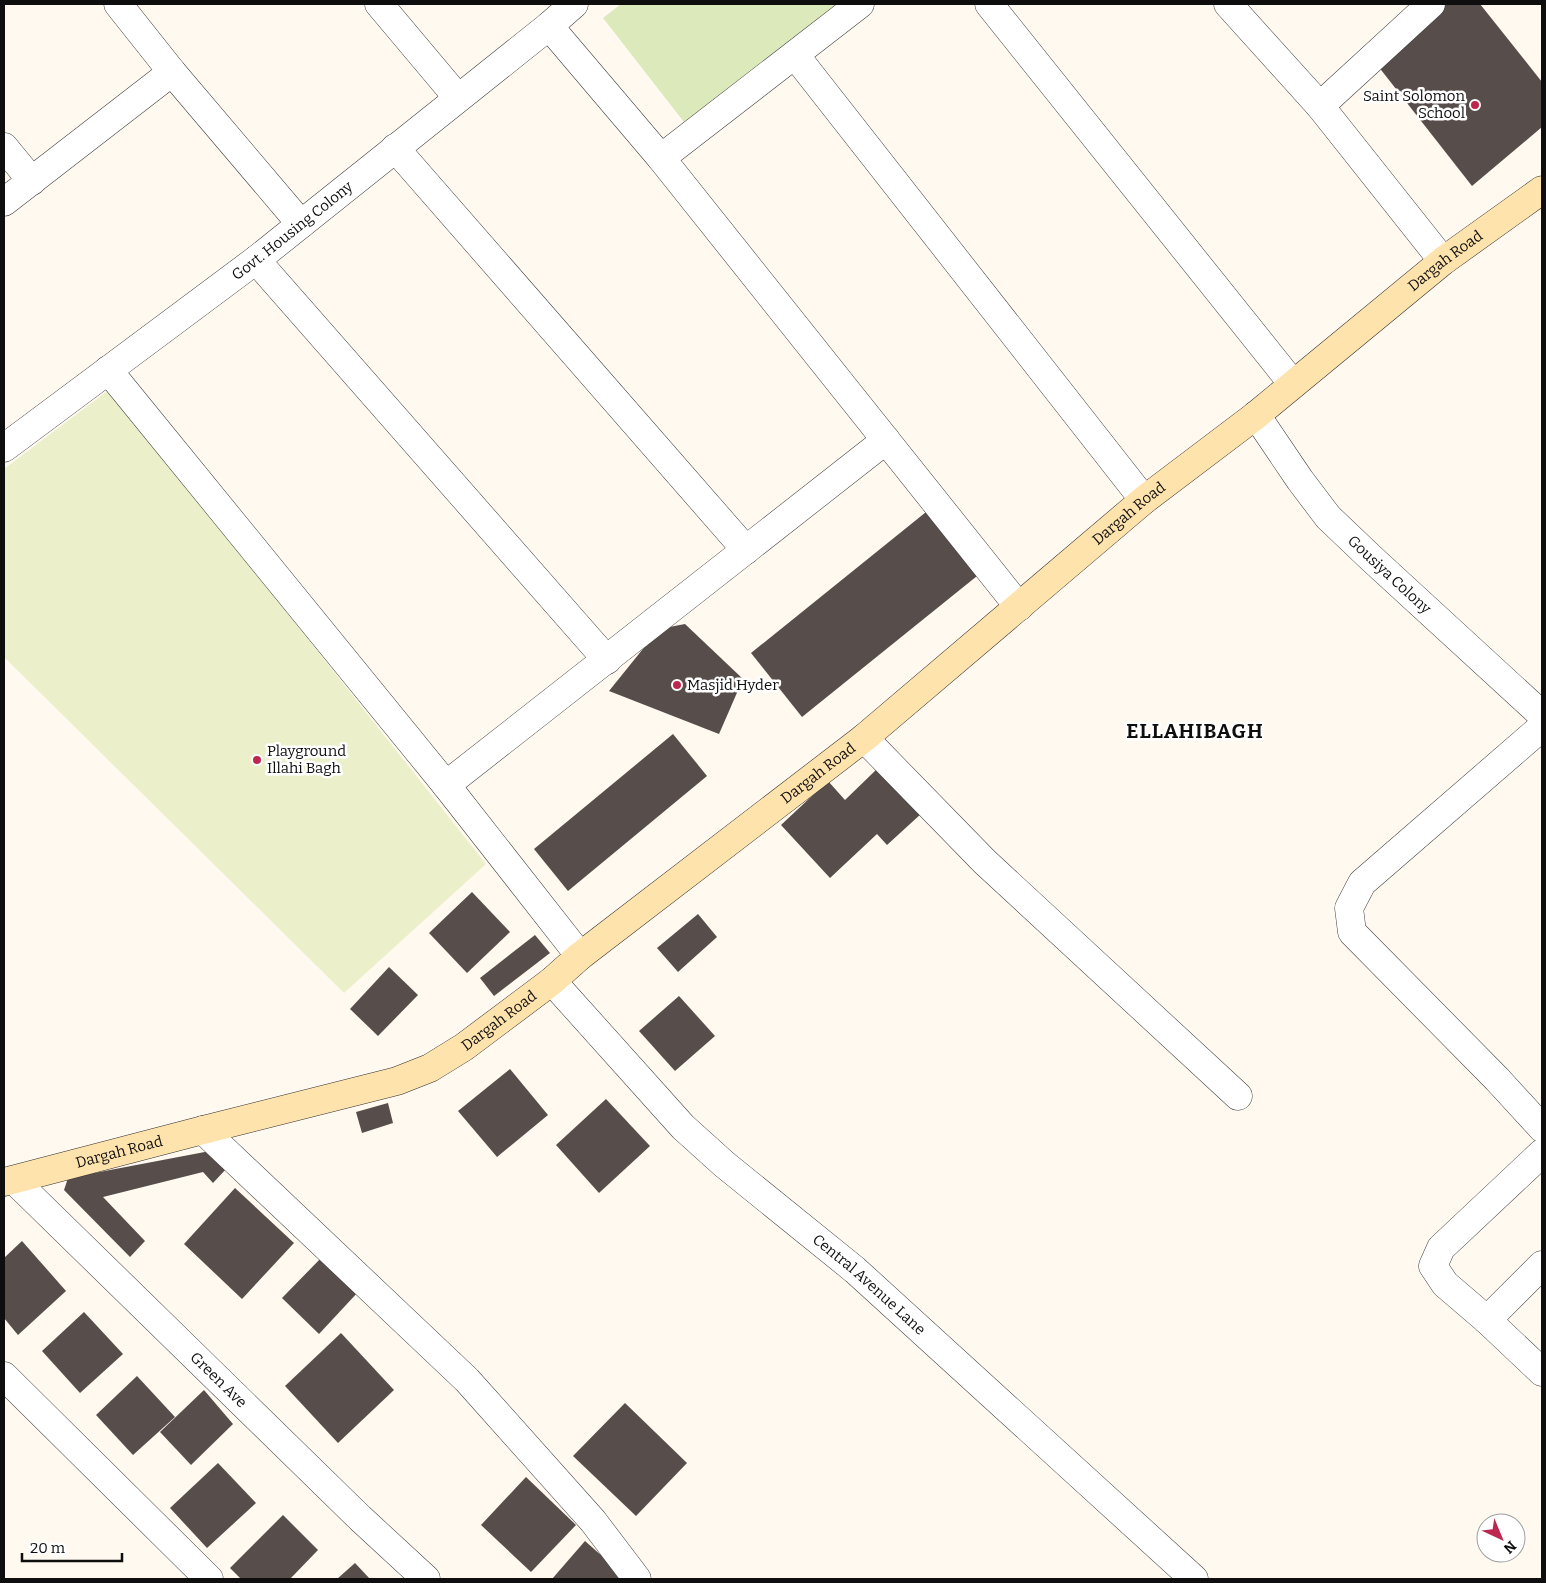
<svg xmlns="http://www.w3.org/2000/svg" width="1546" height="1583" font-family="Bitter,serif">
	<rect width="100%" height="100%" fill="#fff9f0"/>
	<!-- green -->
	<path fill="#dce9ba" d="M621,4H837L684,122L603,18Z"/>
	<!-- pitch -->
	<path fill="#ebf0cb" d="M110,389L486,864L344,993L4,657V469Z"/>
	<!-- building -->
	<g fill="#574d4b">
		<path d="M1443,4H1480L1542,82V127L1472,186L1378,66Z"/>
		<path d="M931,508L982,572L802,717L751,653Z"/>
		<path d="M685,624L743,679L719,734L609,691L659,629Z"/>
		<path d="M673,734L707,776L568,891L534,849Z"/>
		<path d="M878,768L922,813L887,845L877,834L830,878L781,825L828,781L845,800Z"/>
		<path d="M472,892L510,932L467,973L429,933Z"/>
		<path d="M698,914L717,937L678,972L657,948Z"/>
		<path d="M535,935L550,953L494,996L480,978Z"/>
		<path d="M389,967L418,995L378,1036L350,1009Z"/>
		<path d="M679,996L715,1036L675,1071L639,1031Z"/>
		<path d="M510,1069L548,1115L497,1157L458,1111Z"/>
		<path d="M606,1099L650,1146L599,1193L556,1145Z"/>
		<path d="M388,1103L393,1123L362,1133L356,1112Z"/>
		<path d="M210,1151L227,1168L213,1183L203,1172L103,1197L145,1241L130,1257L64,1190L68,1178Z"/>
		<path d="M235,1188L294,1243L242,1299L184,1244Z"/>
		<path d="M22,1241L66,1291L18,1335L4,1318V1258Z"/>
		<path d="M323,1256L359,1291L319,1334L282,1298Z"/>
		<path d="M84,1312L123,1354L80,1393L42,1351Z"/>
		<path d="M341,1333L394,1390L338,1443L285,1386Z"/>
		<path d="M137,1376L175,1417L133,1455L96,1415Z"/>
		<path d="M204,1390L233,1424L191,1465L160,1432Z"/>
		<path d="M625,1403L687,1463L636,1516L573,1456Z"/>
		<path d="M218,1463L256,1503L207,1548L170,1508Z"/>
		<path d="M526,1477L576,1525L531,1572L481,1525Z"/>
		<path d="M283,1515L318,1550L290,1579H241L230,1568Z"/>
		<path d="M585,1541L628,1579H552Z"/>
		<path d="M355,1563L370,1579H337Z"/>
	</g>
	<g fill="none" stroke-linecap="round" stroke-linejoin="round">
		<defs>
			<g id="street">
				<path d="M118,4L172,72L301,224"/>
				<path d="M379,4L458,98"/>
				<path d="M989,4L1293,384"/>
				<path d="M1228,4L1320,106L1443,261"/>
				<path d="M549,26L661,158L1019,607"/>
				<path d="M795,55L1144,500"/>
				<path d="M1320,106L1431,4"/>
				<path d="M4,147L32,181"/>
				<path d="M395,148L746,550"/>
				<path d="M661,158L860,4"/>
				<path d="M4,202L172,72"/>
				<path d="M256,260L607,660"/>
				<path d="M108,370L446,785L580,956"/>
				<path id="s1" d="M1256,415L1300,480L1328,517L1371,558L1542,715"/>
				<path id="s2" d="M4,448L256,260L549,26L574,4"/>
				<path d="M1542,727L1362,883L1349,908L1352,932L1497,1079L1542,1128"/>
				<path d="M864,738L985,862L1238,1096"/>
				<path d="M446,785L886,440"/>
				<path id="s3" d="M552,981L683,1127L724,1164L855,1270L1194,1579"/>
				<path d="M203,1130L467,1380L593,1521L637,1579"/>
				<path d="M1542,1153L1441,1248L1433,1266L1445,1284L1487,1320L1542,1372"/>
				<path id="s4" d="M14,1180L360,1518L426,1579"/>
				<path d="M1487,1320L1542,1265"/>
				<path d="M4,1376L209,1579"/>
			</g>
			<g id="secondary">
				<path id="s5" d="M4,1182L203,1130L397,1081L430,1068L464,1047L552,981L580,956L864,738L1144,500L1255,416L1443,261L1542,190"/>
			</g>
		</defs>
		<!-- street casing -->
		<use href="#street" stroke="#414141" stroke-width="29"/>
		<!-- secondary casing -->
		<use href="#secondary" stroke="#303030" stroke-width="29"/>
		<!-- street -->
		<use href="#street" stroke="#fff" stroke-width="28"/>
		<!-- secondary -->
		<use href="#secondary" stroke="#fee3ac" stroke-width="28"/>
	</g>
	<!-- markers -->
	<g fill="#bd274f" stroke="#fff" stroke-width="2">
		<circle cx="1475" cy="105" r="5"/>
		<circle cx="677" cy="685" r="5"/>
		<circle cx="257" cy="760" r="5"/>
	</g>
	<g text-anchor="middle" stroke-width="5" stroke-linejoin="round" paint-order="stroke">
		<!-- poi labels -->
		<g font-size="15" fill="#0e0e0e" stroke="#fff" text-anchor="start">
			<text x="1465" y="101" text-anchor="end">Saint Solomon<tspan x="1465" dy="17">School</tspan></text>
			<text x="687" y="690">Masjid Hyder</text>
			<text x="267" y="756">Playground<tspan x="267" dy="17">Illahi Bagh</tspan></text>
		</g>
		<!-- street labels -->
		<g font-size="15" fill="#0e0e0e" stroke="#fff">
			<text dy="5" stroke="none"><textPath href="#s2" startOffset="361">Govt. Housing Colony</textPath></text>
			<text dy="5" stroke="none"><textPath href="#s5" startOffset="1739">Dargah Road</textPath></text>
			<text dy="5" stroke="none"><textPath href="#s5" startOffset="1334">Dargah Road</textPath></text>
			<text dy="5" stroke="none"><textPath href="#s1" startOffset="209">Gousiya Colony</textPath></text>
			<text dy="5" stroke="none"><textPath href="#s5" startOffset="929">Dargah Road</textPath></text>
			<text dy="5" stroke="none"><textPath href="#s5" startOffset="525">Dargah Road</textPath></text>
			<text dy="5" stroke="none"><textPath href="#s5" startOffset="119">Dargah Road</textPath></text>
			<text dy="5" stroke="none"><textPath href="#s3" startOffset="440">Central Avenue Lane</textPath></text>
			<text dy="5" stroke="none"><textPath href="#s4" startOffset="286">Green Ave</textPath></text>
		</g>
		<!-- district labels -->
		<g font-size="20" font-weight="bold" letter-spacing="1" fill="#0e0e0e" stroke="#fff">
			<text x="1195" y="738">ELLAHIBAGH</text>
		</g>
	</g>
	<!-- border -->
	<rect width="1546" height="1583" fill="none" stroke="#0e0e0e" stroke-width="10"/>
	<!-- north arrow -->
	<g transform="translate(1501 1538) rotate(136)"><circle r="24" fill="#ffffff" stroke="#9f9f9f"/>
	<path d="M0-4L9 19L0 12L-9 19Z" fill="#bd274f"/>
	<text y="-8" font-size="14" font-weight="bold" text-anchor="middle" fill="#0e0e0e">N</text>
	</g>
	<!-- scale -->
	<path d="M22 1553v8h100v-8" fill="none" stroke="#0e0e0e" stroke-width="2.5"/>
	<text x="30" y="1553" font-size="15" fill="#0e0e0e" stroke="#ffffff" stroke-width="4" paint-order="stroke">20 m</text>
</svg>
